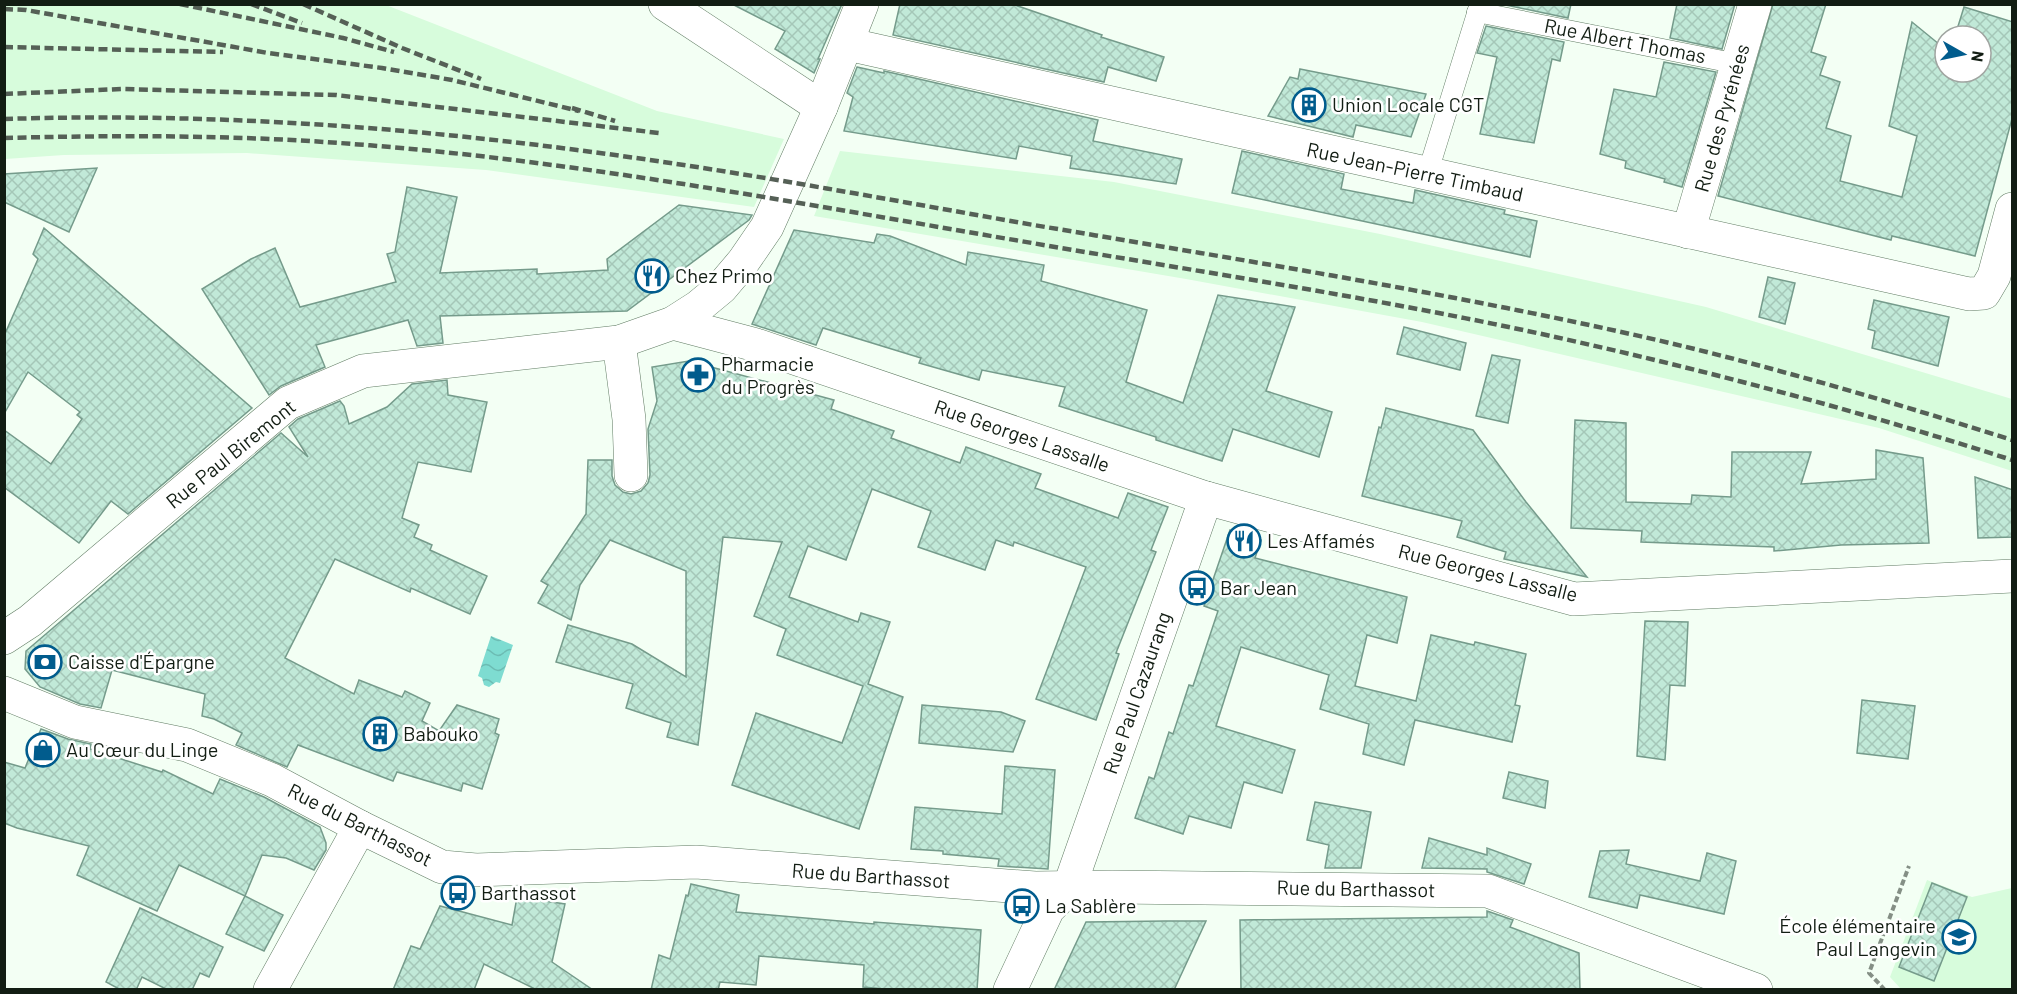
<svg xmlns="http://www.w3.org/2000/svg" width="2017" height="994" font-family="Barlow,sans-serif">
	<defs>
		<pattern id="water-waves" width="16" height="10" patternUnits="userSpaceOnUse" patternTransform="scale(1.5)"><rect width="16" height="10" fill="#7edcd1"/><path d="M0 5q4-4 8 0t8 0" fill="none" stroke="#6cbcb3"/></pattern>
		<pattern id="building-cross-hatch" width="8" height="8" patternUnits="userSpaceOnUse" patternTransform="scale(1.5)"><rect width="8" height="8" fill="#c1e9d8"/><path d="M0 0l8 8M0 8l8-8" fill="none" stroke="#a5c7b8"/></pattern>
	</defs>
	<rect width="100%" height="100%" fill="#f3fff4"/>
	<!-- built -->
	<g fill="#d7fcdc">
		<path d="M5,4L386,5L657,111L784,139L754,207L486,170L247,153L64,155L5,159Z"/>
		<path d="M840,151L1114,182L1380,234L1706,307L2012,399V471L1879,428L1422,322L1186,279L814,216Z"/>
		<path d="M1927,880L1972,897L2012,888V989H1901L1890,977Z"/>
	</g>
	<!-- water -->
	<path fill="url(#water-waves)" d="M491,636L513,645L500,683L496,682L489,687L484,685L482,678L478,676Z"/>
	<!-- building -->
	<g fill="url(#building-cross-hatch)" stroke="#759b8b" stroke-width="1.5">
		<path d="M732,4H842L818,59H820L814,73L775,49L785,31Z"/>
		<path d="M900,4H1012L1102,35L1101,37L1164,57L1156,81L1108,67L1104,82L893,35Z"/>
		<path d="M1501,4H1571L1568,18Z"/>
		<path d="M1677,4H1735L1722,49L1670,38Z"/>
		<path d="M1773,4H1826L1811,52L1826,57L1820,75L1840,82L1826,128L1851,136L1840,181L1902,197L1917,136L1889,126L1912,22L1945,49V72H1981V36H1955L1964,7L2013,22V115L1975,256L1892,236L1891,240L1718,196Z"/>
		<path d="M1486,26L1564,42L1560,61L1552,59L1534,143L1480,134L1497,57L1477,53Z"/>
		<path d="M1664,62L1716,72L1682,187L1664,182L1665,179L1625,168L1626,161L1600,154L1614,89L1656,97Z"/>
		<path d="M857,67L884,73V71L1098,120L1093,141L1182,159L1176,184L1070,168L1072,156L1019,146L1016,159L844,131L853,97L847,93Z"/>
		<path d="M1300,69L1426,94L1411,137L1356,125L1353,137L1268,116L1290,77L1298,79Z"/>
		<path d="M1242,151L1344,174L1341,189L1413,203L1415,190L1505,210L1504,214L1537,221L1530,257L1232,193Z"/>
		<path d="M97,168L69,232L4,202V174Z"/>
		<path d="M407,187L457,197L440,273L537,269V274L608,270L607,259L679,205L752,215L749,220L627,311L440,316L443,343L417,346L408,320L316,345L325,367L281,386L269,395L202,289L251,259L275,248L300,307L396,282L387,254L395,252Z"/>
		<path d="M44,228L252,408L128,514L111,501L79,543L4,487V430L51,464L82,419L77,415L80,412L28,372L4,414V336L38,259L33,254Z"/>
		<path d="M794,230L874,243L877,234L890,236L966,265L968,252L1044,265L1041,281L1147,310L1126,382L1183,403L1218,295L1295,307L1266,391L1332,412L1319,457L1233,429L1222,461L1156,440V437L1059,406L1065,387L982,370L979,380L919,363L921,358L823,328L816,345L752,324Z"/>
		<path d="M1768,277L1795,283L1785,324L1759,317Z"/>
		<path d="M1874,300L1949,317L1938,366L1872,348L1875,331L1868,329Z"/>
		<path d="M1404,327L1466,343L1460,370L1397,354Z"/>
		<path d="M1492,355L1520,360L1508,423L1476,416Z"/>
		<path d="M689,361L834,400L831,409L894,431L891,438L960,463L966,447L1041,474L1035,488L1118,518L1128,493L1168,507L1151,550L1156,552L1116,653L1119,654L1096,720L1036,699L1086,567L1014,542L1013,546L996,540L985,570L918,547L931,511L872,489L846,560L808,546L789,597L858,622L861,613L890,622L868,684L903,697L859,829L732,785L756,713L842,743L863,686L777,655L786,629L754,616L782,542L723,537L698,745L667,737L671,723L626,708L633,684L556,662L568,625L632,644L686,677V571L610,540L580,585L571,620L538,603L548,585L541,581L586,514L588,460H612V476L615,485L623,492L631,494L641,491L648,483L650,475L648,429L657,401L652,367Z"/>
		<path d="M447,380L448,395L487,402L471,472L418,462L402,518L419,525L414,537L432,545L430,550L487,576L470,614L411,588L410,592L335,559L285,658L354,694L359,680L402,697L405,691L430,703L422,721L439,731L457,705L499,719L495,733L499,735L482,789L463,783L461,791L397,772L393,781L298,745L287,767L236,745L242,733L214,719L202,716L205,694L112,670L101,708L80,704L40,687L25,669L26,651L281,433L308,457L289,427L298,419L340,401L344,406L349,424L387,407L412,384Z"/>
		<path d="M1386,408L1473,430L1526,502L1587,577L1504,559L1506,552L1457,537L1462,521L1362,496L1379,427L1381,428Z"/>
		<path d="M1575,420L1626,423V502L1691,504L1692,495L1731,497L1732,452H1811L1801,484L1876,479V450L1923,458L1929,543L1841,545L1774,551V547L1641,542L1642,531L1571,528Z"/>
		<path d="M1975,477L2013,490V537L1978,538Z"/>
		<path d="M1230,530L1261,540L1255,558L1407,597L1397,643L1367,635L1355,686L1416,701L1431,635L1474,645L1475,642L1526,654L1515,705L1520,706L1512,742L1415,720L1404,765L1363,754L1369,724L1320,709L1329,675L1241,647L1216,726L1295,750L1282,793L1244,782L1231,828L1189,816L1183,834L1135,818L1149,777L1154,779L1169,732L1173,734L1189,685L1193,686L1218,611L1204,606Z"/>
		<path d="M1645,621L1688,622L1685,686L1670,685L1665,760L1637,756Z"/>
		<path d="M1862,700L1915,706L1908,759L1857,753Z"/>
		<path d="M922,705L1001,712L1025,721L1013,752L919,743Z"/>
		<path d="M41,729L68,739L91,744L90,749L162,772L163,770L213,794L220,779L264,797L320,827L326,843V850L314,870L286,858L262,855L245,896L179,865L157,911L77,875L89,846L17,828L4,823V762L25,768Z"/>
		<path d="M1005,766L1055,770L1048,869L998,866L999,859L943,854V851L911,849L915,807L1002,814Z"/>
		<path d="M1509,772L1548,781L1545,808L1503,798Z"/>
		<path d="M1315,802L1371,812L1361,868H1325L1329,845L1307,840Z"/>
		<path d="M1429,838L1487,855V848L1531,864L1524,884L1487,872V869L1422,868Z"/>
		<path d="M1629,850L1626,864L1700,881L1707,853L1736,861L1724,914L1640,895L1637,908L1589,897L1600,851Z"/>
		<path d="M1932,883L1967,897L1934,981L1899,967Z"/>
		<path d="M691,884L739,895L736,912L874,924V922L981,930L977,990H895L863,987L864,965L759,956L756,985L720,982L718,990H651L659,955L670,959L686,895L688,896Z"/>
		<path d="M245,896L283,915L264,951L226,934Z"/>
		<path d="M517,897L565,904L552,962L593,990H537L484,964L474,990H393L411,946L420,949L440,906L512,925Z"/>
		<path d="M140,908L223,947L209,977L200,973L192,990H168L142,977L136,990H121L106,982Z"/>
		<path d="M1487,911L1513,920L1510,927L1579,953L1580,990H1241L1240,920L1487,917Z"/>
		<path d="M1166,921H1206L1174,990H1054L1086,922Z"/>
	</g>
	<g fill="none" stroke-linecap="round" stroke-linejoin="round">
		<defs>
			<g id="service">
				<path d="M1477,12L1738,64"/>
				<path d="M1427,175L1480,4"/>
			</g>
			<g id="minor">
				<path d="M847,44L1969,294L1984,293L1994,276L2012,209"/>
				<path d="M1688,232L1755,4"/>
				<path d="M619,342L629,419L631,475"/>
				<path d="M360,827L442,867L476,870L696,862L1035,888L1112,887L1488,891L1756,990"/>
				<path d="M1010,990L1048,909L1069,888L1206,498"/>
			</g>
			<g id="tertiary">
				<path d="M665,4L821,107"/>
				<path d="M673,323L756,345L1206,498L1574,599L2012,576"/>
				<path d="M4,638L30,621L288,403L363,371L619,342L673,323L698,307L721,288L743,262L767,227L821,107L862,4"/>
				<path d="M4,693L75,722L187,745L272,780L360,827L270,990"/>
			</g>
		</defs>
		<!-- service casing -->
		<use href="#service" stroke="#617c64" stroke-width="21"/>
		<!-- minor casing -->
		<use href="#minor" stroke="#617c64" stroke-width="34"/>
		<!-- tertiary casing -->
		<use href="#tertiary" stroke="#617c64" stroke-width="34"/>
		<!-- path -->
		<path stroke="#848f85" stroke-width="4" stroke-dasharray="6 3" stroke-linecap="butt" d="M1885,990L1869,973L1909,866"/>
		<!-- service -->
		<use href="#service" stroke="#fff" stroke-width="20"/>
		<!-- minor -->
		<use href="#minor" stroke="#fff" stroke-width="33"/>
		<!-- tertiary -->
		<use href="#tertiary" stroke="#fff" stroke-width="33"/>
		<!-- rail -->
		<g stroke="#556056" stroke-width="4.5" stroke-dasharray="9 4.5" stroke-linecap="butt">
			<path d="M180,4L343,38L394,52"/>
			<path d="M251,4L302,23"/>
			<path d="M303,4L402,48L481,79"/>
			<path d="M4,9L26,10L268,53L382,68L452,80L579,111"/>
			<path d="M4,47L223,52"/>
			<path d="M4,94L122,89L336,95L659,133"/>
			<path d="M572,108L615,121"/>
			<path d="M4,119C196,113 387,125 577,150C726,169 874,197 1022,223C1234,259 1447,292 1657,340C1777,368 1895,403 2012,440"/>
			<path d="M4,138C121,135 237,135 353,144C581,161 807,205 1032,243C1201,272 1370,297 1537,333C1698,368 1856,410 2012,460"/>
		</g>
	</g>
	<!-- icons -->
	<defs>
		<symbol id="building-ring" viewBox="-11 -11 22 22"><circle r="9.5" fill="#fff" stroke="#015c8d" stroke-width="1.5"/><path d="M-4-6H4V6H1V3H-1V6H-4ZM-2.5-4.3h1.7v1.8h-1.7ZM.8-4.3h1.7v1.8H.8ZM-2.5-1h1.7V.8h-1.7ZM.8-1h1.7V.8H.8Z" fill="#015c8d"/></symbol>
		<symbol id="restaurant-ring" viewBox="-11 -11 22 22"><circle r="9.5" fill="#fff" stroke="#015c8d" stroke-width="1.5"/><path d="M-5-6h1v4h1v-4h1v4h1v-4h1v5L-1.5 .5V6h-2V.5L-5-1ZM5-6V6H3V1.5H1.5Q1.5-4 5-6Z" fill="#015c8d"/></symbol>
		<symbol id="pharmacy-ring" viewBox="-11 -11 22 22"><circle r="9.5" fill="#fff" stroke="#015c8d" stroke-width="1.5"/><path d="M-2-6h4v4h4v4h-4v4h-4v-4h-4v-4h4Z" fill="#015c8d"/></symbol>
		<symbol id="bus-ring" viewBox="-11 -11 22 22"><circle r="9.5" fill="#fff" stroke="#015c8d" stroke-width="1.5"/><path d="M-5-6H5V4H4V6H2V4H-2V6H-4V4H-5ZM-3.5-4V0h7V-4ZM-3.5 1.2v1.5H-2V1.2ZM2 1.2v1.5H3.5V1.2Z" fill="#015c8d"/></symbol>
		<symbol id="bank-ring" viewBox="-11 -11 22 22"><circle r="9.5" fill="#fff" stroke="#015c8d" stroke-width="1.5"/><path d="M-6-4H6V4H-6ZM0-2.3a2.3 2.3 0 1 0 0 4.6a2.3 2.3 0 1 0 0-4.6Z" fill="#015c8d"/></symbol>
		<symbol id="shop-ring" viewBox="-11 -11 22 22"><circle r="9.5" fill="#fff" stroke="#015c8d" stroke-width="1.5"/><path d="M-5-2.5h2.3a2.7 3.5 0 0 1 5.4 0H5L5.5 6h-11ZM-1.5-2.5h3a1.5 2.3 0 0 0-3 0Z" fill="#015c8d"/></symbol>
		<symbol id="school-ring" viewBox="-11 -11 22 22"><circle r="9.5" fill="#fff" stroke="#015c8d" stroke-width="1.5"/><path d="M0-5L7-2L0 1L-7-2ZM-4 1L0 2.5L4 1V4Q0 6-4 4Z" fill="#015c8d"/></symbol>
	</defs>
	<g fill-rule="evenodd">
		<use href="#building-ring" x="1290" y="86" width="38" height="38"/>
		<use href="#restaurant-ring" x="633" y="257" width="38" height="38"/>
		<use href="#pharmacy-ring" x="679" y="356" width="38" height="38"/>
		<use href="#restaurant-ring" x="1225" y="522" width="38" height="38"/>
		<use href="#bus-ring" x="1178" y="569" width="38" height="38"/>
		<use href="#bank-ring" x="26" y="643" width="38" height="38"/>
		<use href="#building-ring" x="361" y="715" width="38" height="38"/>
		<use href="#shop-ring" x="24" y="731" width="38" height="38"/>
		<use href="#bus-ring" x="439" y="874" width="38" height="38"/>
		<use href="#bus-ring" x="1003" y="887" width="38" height="38"/>
		<use href="#school-ring" x="1940" y="918" width="38" height="38"/>
	</g>
	<g text-anchor="middle" stroke-width="5" stroke-linejoin="round" paint-order="stroke">
		<!-- street labels -->
		<g font-size="20" fill="#121d13" stroke="#fff">
			<text transform="translate(1625 41) rotate(11)" y="7">Rue Albert Thomas</text>
			<text transform="translate(1722 118) rotate(-74)" y="7">Rue des Pyrénées</text>
			<text transform="translate(1415 172) rotate(12)" y="7">Rue Jean-Pierre Timbaud</text>
			<text transform="translate(1022 436) rotate(19)" y="7">Rue Georges Lassalle</text>
			<text transform="translate(231 454) rotate(-39)" y="7">Rue Paul Biremont</text>
			<text transform="translate(1488 573) rotate(14)" y="7">Rue Georges Lassalle</text>
			<text transform="translate(1137 693) rotate(-71)" y="7">Rue Paul Cazaurang</text>
			<text transform="translate(360 825) rotate(27)" y="7">Rue du Barthassot</text>
			<text transform="translate(871 876) rotate(4)" y="7">Rue du Barthassot</text>
			<text transform="translate(1356 889) rotate(1)" y="7">Rue du Barthassot</text>
		</g>
		<!-- poi labels -->
		<g font-size="20" fill="#121d13" stroke="#fff" text-anchor="start">
			<text x="1332" y="112">Union Locale CGT</text>
			<text x="675" y="283">Chez Primo</text>
			<text x="721" y="371">Pharmacie<tspan x="721" dy="23">du Progrès</tspan></text>
			<text x="1267" y="548">Les Affamés</text>
			<text x="1220" y="595">Bar Jean</text>
			<text x="68" y="669">Caisse d'Épargne</text>
			<text x="403" y="741">Babouko</text>
			<text x="66" y="757">Au Cœur du Linge</text>
			<text x="481" y="900">Barthassot</text>
			<text x="1045" y="913">La Sablère</text>
			<text x="1936" y="933" text-anchor="end">École élémentaire<tspan x="1936" dy="23">Paul Langevin</tspan></text>
		</g>
	</g>
	<!-- border -->
	<rect width="2017" height="994" fill="none" stroke="#121d13" stroke-width="12"/>
	<!-- north arrow -->
	<g transform="translate(1963 54) rotate(99)"><circle r="28" fill="#ffffff" stroke="#a0a5a1" stroke-width="1.5"/>
	<path d="M0-4.5L10 22L0 15L-10 22Z" fill="#015c8d"/>
	<text y="-9" font-size="16" font-weight="bold" text-anchor="middle" fill="#121d13">N</text>
	</g>
</svg>
